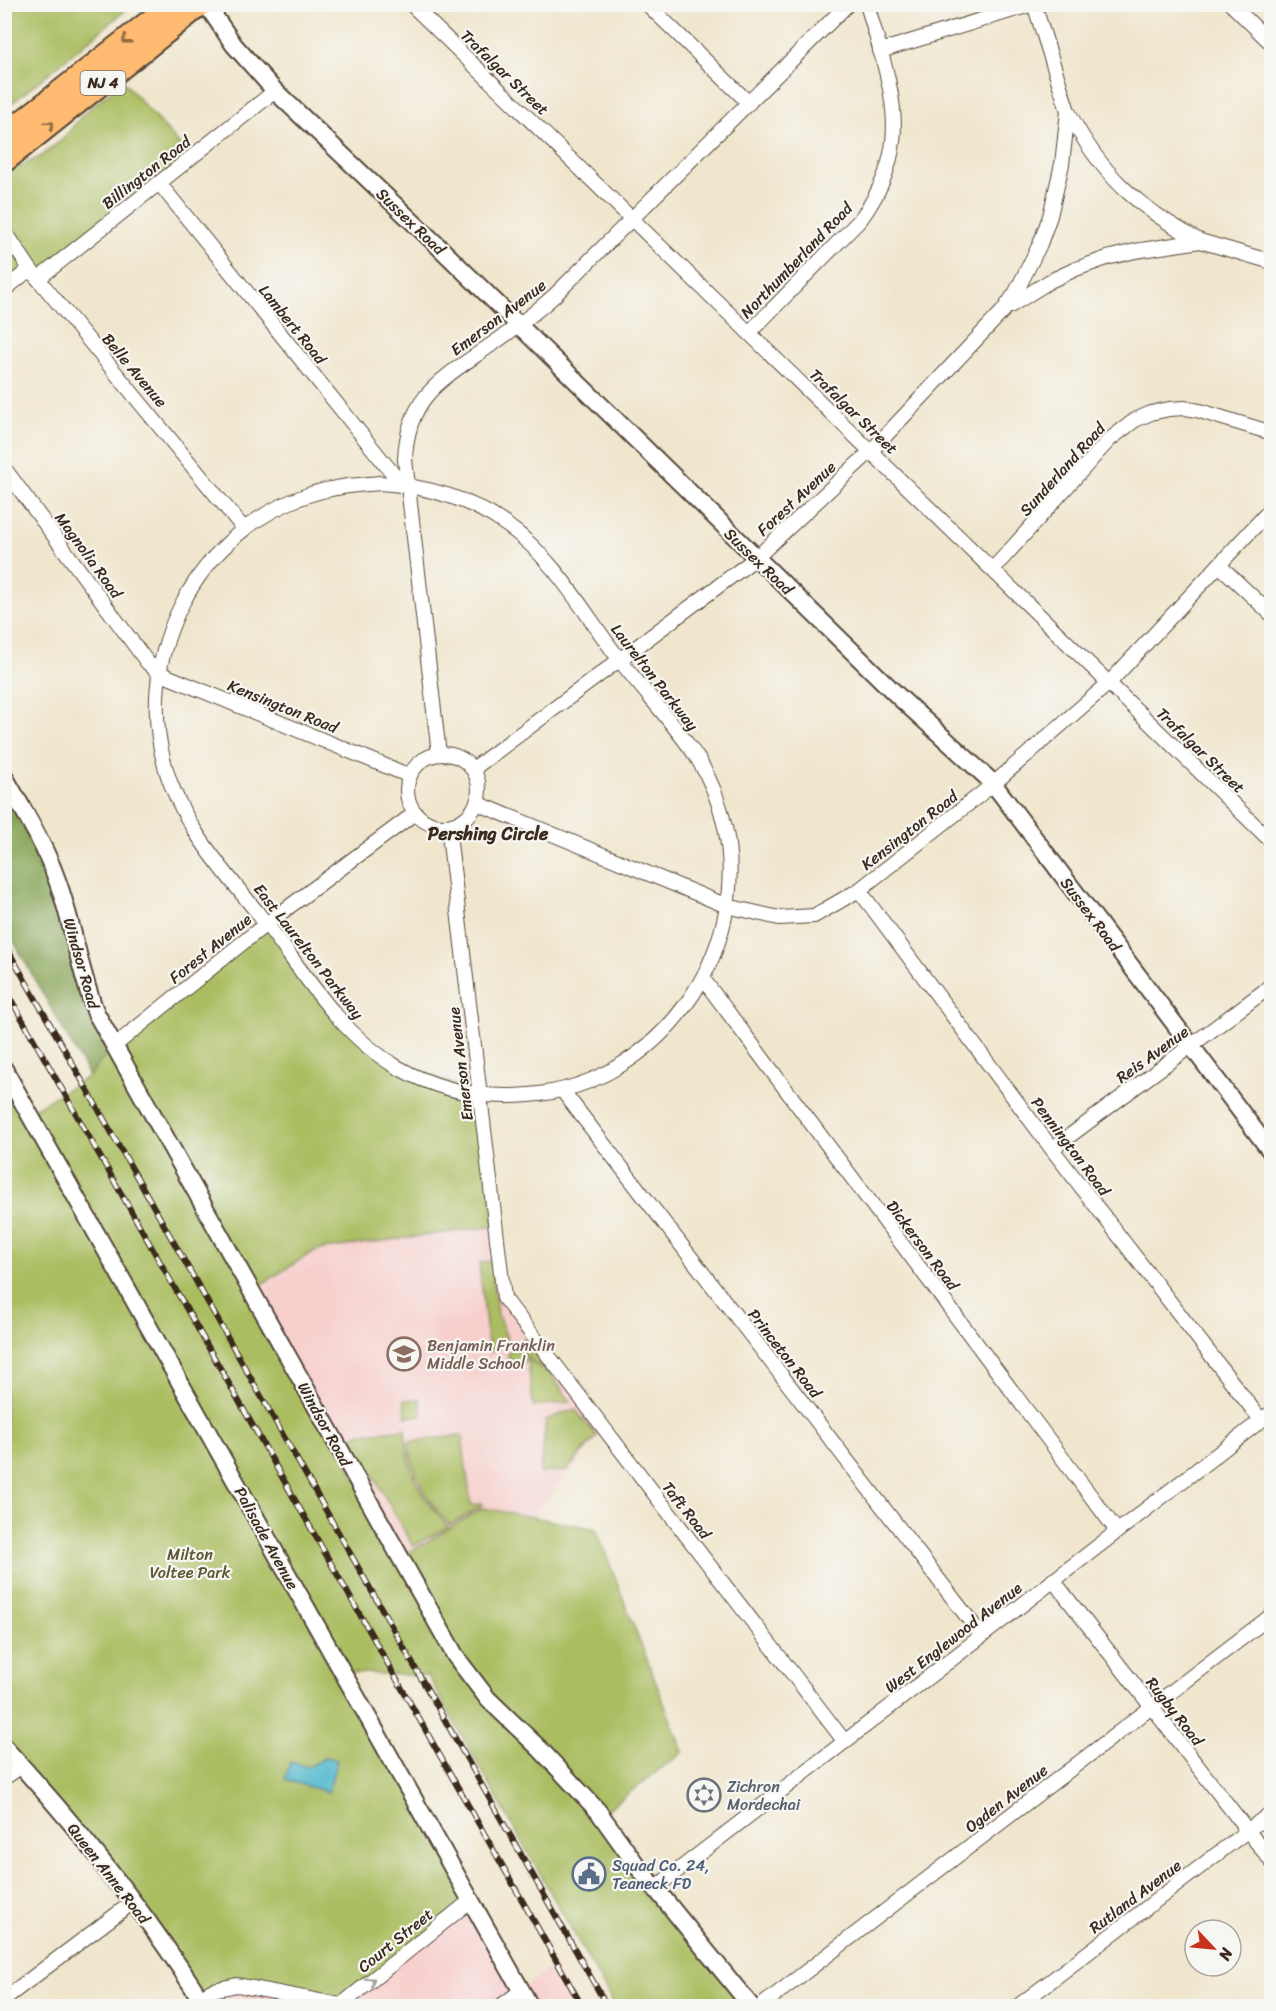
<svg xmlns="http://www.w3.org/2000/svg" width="1276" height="2011" font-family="Sriracha,sans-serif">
	<rect width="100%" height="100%" fill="#f6f6f2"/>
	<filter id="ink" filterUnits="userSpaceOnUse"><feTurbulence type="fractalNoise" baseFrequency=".0167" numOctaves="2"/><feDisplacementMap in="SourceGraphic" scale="12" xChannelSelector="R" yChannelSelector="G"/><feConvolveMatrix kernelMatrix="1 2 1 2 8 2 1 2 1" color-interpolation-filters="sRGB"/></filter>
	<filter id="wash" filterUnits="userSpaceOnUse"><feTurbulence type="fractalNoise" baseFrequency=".008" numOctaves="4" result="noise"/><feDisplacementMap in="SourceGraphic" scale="24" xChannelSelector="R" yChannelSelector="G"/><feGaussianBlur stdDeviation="1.35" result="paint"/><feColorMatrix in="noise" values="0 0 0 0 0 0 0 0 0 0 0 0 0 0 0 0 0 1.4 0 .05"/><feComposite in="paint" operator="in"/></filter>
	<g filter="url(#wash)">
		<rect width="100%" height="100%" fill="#f0e6cd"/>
		<!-- built -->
		<g fill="#f7d0ce">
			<path d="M495,1226L504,1298L605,1430L532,1517L482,1508L400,1559L252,1291L316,1250Z"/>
			<path d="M470,1901L522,1990L553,1965L576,2006H205L213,1990Z"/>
		</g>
		<!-- green -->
		<g fill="#aabd61" stroke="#727440" stroke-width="1.5">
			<path d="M132,5L5,109V5Z"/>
			<path d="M123,81L191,158L38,279L29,269L5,290V176L15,168L40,157L63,139L84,113Z"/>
			<path d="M266,924L379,1055L480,1095L495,1226L316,1250L252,1290L400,1558L483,1508L596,1529L683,1752L601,1814L751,2006H615L428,1676L343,1672L470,1901L341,2005L252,1987L199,1998L5,1747V1069L29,1112L89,1076L114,1046Z"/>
			<path d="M491,1261L497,1313L507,1338L489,1353L479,1263Z"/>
			<path d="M524,1338L548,1369V1371L529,1358L516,1345Z"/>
			<path d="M514,1347L528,1360L551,1375L571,1402L533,1406L528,1362L511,1364L510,1359L508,1360V1353Z"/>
			<path d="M420,1399L422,1415L406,1417L404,1400Z"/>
			<path d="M575,1409L597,1436L566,1471L540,1473L546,1420Z"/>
			<path d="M405,1429C409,1477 417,1489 448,1527L413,1546L352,1438L357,1434Z"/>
			<path d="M462,1435L471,1505L482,1504L479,1508L450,1525C426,1501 412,1475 409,1442Z"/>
		</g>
		<!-- forest -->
		<path fill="#87a457" stroke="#61673a" stroke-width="1.5" d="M4,776L30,822L114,1046L89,1076L5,926Z"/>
		<!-- water -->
		<path fill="#4fb8cd" stroke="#457176" stroke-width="1.5" d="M326,1757L337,1760L328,1792L285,1780L290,1762L308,1767Z"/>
	</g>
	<g filter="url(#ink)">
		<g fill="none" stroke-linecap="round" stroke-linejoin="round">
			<defs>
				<g id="minor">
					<path d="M411,4L1272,842"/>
					<path d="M647,4L749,103"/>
					<path d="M1231,4L1272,44"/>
					<path d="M880,51L1033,4"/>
					<path d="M1068,111C1100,174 1138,208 1200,241"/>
					<path d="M159,183L402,485"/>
					<path d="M4,230L30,269L244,529"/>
					<path d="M38,279L275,91"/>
					<path d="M4,290L30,269"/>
					<path d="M1010,306L1050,281L1076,269L1107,258L1135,251L1200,241L1272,262"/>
					<path d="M749,333L860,220C917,143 890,87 867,4"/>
					<path d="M4,468L147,662L159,673L410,776"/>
					<path d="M380,483C427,486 470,498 508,526C555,559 584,613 619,659C644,692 675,724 698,759C711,780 720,804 725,827C752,953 659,1085 529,1095C483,1099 437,1090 397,1067C341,1035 306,976 268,926C230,877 182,828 165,766C133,654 197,532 308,495C332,487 355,485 380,483Z"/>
					<path d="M1219,565L1272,615"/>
					<path d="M993,569L1109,440L1135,420L1151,413L1169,409L1185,408L1200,411L1272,433"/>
					<circle cx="443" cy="790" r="36"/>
					<path d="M439,754L405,460C407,398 439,381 485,349C510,332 533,315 555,295L848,4"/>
					<path d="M473,769L756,558L871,451L1003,311L1016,292L1040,244L1050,216L1062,164L1068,111L1034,4"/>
					<path d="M477,803L727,906L779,918L814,916L859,890L991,786L1109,683L1272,508"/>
					<path d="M448,826L504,1298L845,1742"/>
					<path d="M859,890L1052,1149L1261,1420"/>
					<path d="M703,979L1117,1531"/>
					<path d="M114,1046L266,924L415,813"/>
					<path d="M562,1090L982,1636"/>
					<path d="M1052,1149L1263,992L1272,984"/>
					<path d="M1053,1580L1272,1862"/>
					<path d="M4,1778L22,1766"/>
					<path d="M655,1888L1272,1412"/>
					<path d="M199,1998L213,1990L237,1985L341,2005L470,1901"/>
					<path d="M4,1999L133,1902"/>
					<path d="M501,2006L521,1991"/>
					<path d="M761,2006L1272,1615"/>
					<path d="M1018,2006L1272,1812"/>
				</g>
				<g id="tertiary">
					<path d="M206,4L234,45L275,91L437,245L899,697L992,782L1272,1153"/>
					<path d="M4,776C23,810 44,843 57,880C73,923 79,970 96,1013L456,1657L488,1699L540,1749L598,1811L638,1867L751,2006"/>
					<path d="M4,1069L530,2006"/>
					<path d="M4,1747C78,1827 147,1914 205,2006"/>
				</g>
				<g id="trunk">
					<path d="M4,136L172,4"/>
					<path d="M4,161L201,4"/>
				</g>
			</defs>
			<!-- minor casing -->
			<use href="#minor" stroke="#564638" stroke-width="16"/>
			<!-- tertiary casing -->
			<use href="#tertiary" stroke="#564638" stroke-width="20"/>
			<!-- trunk casing -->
			<use href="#trunk" stroke="#564638" stroke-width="26"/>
			<!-- minor -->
			<use href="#minor" stroke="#fff" stroke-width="14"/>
			<!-- tertiary -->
			<use href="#tertiary" stroke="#fff" stroke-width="16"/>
			<!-- trunk -->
			<use href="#trunk" stroke="#febb71" stroke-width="22"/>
			<defs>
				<g id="rail">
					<path d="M4,943L607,2006"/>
					<path d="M4,987L582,2006"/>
				</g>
			</defs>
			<!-- rail casing -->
			<use href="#rail" stroke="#3b2a1e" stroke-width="6"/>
			<!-- rail -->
			<use href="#rail" stroke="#f6f6f2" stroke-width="4" stroke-dasharray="11" stroke-linecap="butt"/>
		</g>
		<!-- one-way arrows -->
		<defs><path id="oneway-chevron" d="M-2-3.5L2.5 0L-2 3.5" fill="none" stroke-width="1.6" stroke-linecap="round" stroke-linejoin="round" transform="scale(1.5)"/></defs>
		<g stroke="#936b43">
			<use href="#oneway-chevron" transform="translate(126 40) rotate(142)"/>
			<use href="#oneway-chevron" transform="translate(50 125) rotate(-39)"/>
		</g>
		<use stroke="#a79f9a" href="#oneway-chevron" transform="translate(371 1981) rotate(-39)"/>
	</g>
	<!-- icons -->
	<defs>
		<symbol id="school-ring" viewBox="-11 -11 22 22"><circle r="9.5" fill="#f6f6f2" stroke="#8d6e63" stroke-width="1.5"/><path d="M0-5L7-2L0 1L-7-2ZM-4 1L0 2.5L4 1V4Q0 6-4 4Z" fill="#8d6e63"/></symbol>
		<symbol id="synagogue-ring" viewBox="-11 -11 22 22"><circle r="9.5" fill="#f6f6f2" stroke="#6b7280" stroke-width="1.5"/><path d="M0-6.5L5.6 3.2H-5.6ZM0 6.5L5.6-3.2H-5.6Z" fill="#6b7280"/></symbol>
		<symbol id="civic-ring" viewBox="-11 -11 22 22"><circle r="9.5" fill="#f6f6f2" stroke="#5c6f8a" stroke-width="1.5"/><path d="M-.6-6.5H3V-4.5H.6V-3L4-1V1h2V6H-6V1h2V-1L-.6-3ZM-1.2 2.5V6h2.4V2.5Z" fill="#5c6f8a"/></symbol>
	</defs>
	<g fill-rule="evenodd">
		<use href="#school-ring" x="385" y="1335" width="38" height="38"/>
		<use href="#synagogue-ring" x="685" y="1776" width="38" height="38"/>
		<use href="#civic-ring" x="570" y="1855" width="38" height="38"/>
	</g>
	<g text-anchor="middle" stroke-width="4.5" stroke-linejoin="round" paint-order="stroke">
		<!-- shield labels -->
		<rect fill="#f6f6f2" stroke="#73675e" stroke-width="1.5" x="80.5" y="71" width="45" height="24" rx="4.5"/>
		<g font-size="15" font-weight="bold" fill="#3b2a1e">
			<text x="103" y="88">NJ 4</text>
		</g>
		<!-- street labels -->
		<g font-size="16" fill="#3b2a1e" stroke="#f6f6f2">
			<text transform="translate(505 72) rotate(44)" y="6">Trafalgar Street</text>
			<text transform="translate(146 172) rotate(-38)" y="6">Billington Road</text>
			<text transform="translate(411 221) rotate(44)" y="6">Sussex Road</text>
			<text transform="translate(796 260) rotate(-46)" y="6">Northumberland Road</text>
			<text transform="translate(498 317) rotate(-37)" y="6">Emerson Avenue</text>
			<text transform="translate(293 324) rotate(51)" y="6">Lambert Road</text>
			<text transform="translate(135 370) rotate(50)" y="6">Belle Avenue</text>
			<text transform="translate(854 411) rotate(44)" y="6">Trafalgar Street</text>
			<text transform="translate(1062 469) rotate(-48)" y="6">Sunderland Road</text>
			<text transform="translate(796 498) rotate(-43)" y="6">Forest Avenue</text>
			<text transform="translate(89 555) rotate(54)" y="6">Magnolia Road</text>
			<text transform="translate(759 561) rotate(44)" y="6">Sussex Road</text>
			<text transform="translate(655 677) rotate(52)" y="6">Laurelton Parkway</text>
			<text transform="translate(283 706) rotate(22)" y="6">Kensington Road</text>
			<text transform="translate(1201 750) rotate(44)" y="6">Trafalgar Street</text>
			<text transform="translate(909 830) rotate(-38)" y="6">Kensington Road</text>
			<text transform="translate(1091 914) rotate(53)" y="6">Sussex Road</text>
			<text transform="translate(210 948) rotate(-39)" y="6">Forest Avenue</text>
			<text transform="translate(309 951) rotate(52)" y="6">East Laurelton Parkway</text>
			<text transform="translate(82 963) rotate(74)" y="6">Windsor Road</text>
			<text transform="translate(1152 1054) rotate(-36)" y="6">Reis Avenue</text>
			<text transform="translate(460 1064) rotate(-97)" y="6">Emerson Avenue</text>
			<text transform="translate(1071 1146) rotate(53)" y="6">Pennington Road</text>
			<text transform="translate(923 1245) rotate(53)" y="6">Dickerson Road</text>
			<text transform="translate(785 1353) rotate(52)" y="6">Princeton Road</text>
			<text transform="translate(325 1424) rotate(61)" y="6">Windsor Road</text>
			<text transform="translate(687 1510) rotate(52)" y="6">Taft Road</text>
			<text transform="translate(267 1538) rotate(61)" y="6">Palisade Avenue</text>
			<text transform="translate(953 1637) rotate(-38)" y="6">West Englewood Avenue</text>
			<text transform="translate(1175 1711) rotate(52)" y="6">Rugby Road</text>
			<text transform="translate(1006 1798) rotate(-38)" y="6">Ogden Avenue</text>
			<text transform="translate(109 1873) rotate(52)" y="6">Queen Anne Road</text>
			<text transform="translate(1135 1896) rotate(-37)" y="6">Rutland Avenue</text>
			<text transform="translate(395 1940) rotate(-39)" y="6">Court Street</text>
		</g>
		<!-- education labels -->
		<g font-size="16" fill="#785e54" stroke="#f6f6f2" text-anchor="start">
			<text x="427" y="1351">Benjamin Franklin<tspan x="427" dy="18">Middle School</tspan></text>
		</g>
		<!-- park labels -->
		<g font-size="16" fill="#5c5632" stroke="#f6f6f2">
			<text x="190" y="1560">Milton<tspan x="190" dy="18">Voltee Park</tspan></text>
		</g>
		<!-- worship labels -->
		<g font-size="16" fill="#5b616d" stroke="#f6f6f2" text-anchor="start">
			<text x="727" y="1792">Zichron<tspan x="727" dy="18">Mordechai</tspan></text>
		</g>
		<!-- service labels -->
		<g font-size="16" fill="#4e5e75" stroke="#f6f6f2" text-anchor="start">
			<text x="612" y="1871">Squad Co. 24,<tspan x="612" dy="18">Teaneck FD</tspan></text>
		</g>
		<!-- neighbourhood labels -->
		<g font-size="18" font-weight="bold" fill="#3b2a1e" stroke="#f6f6f2">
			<text x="488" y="840">Pershing Circle</text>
		</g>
	</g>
	<!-- margin -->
	<rect width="1276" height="2011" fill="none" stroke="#f6f6f2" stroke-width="24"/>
	<!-- north arrow -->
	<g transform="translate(1213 1948) rotate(116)"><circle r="28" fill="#f6f6f2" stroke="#aba49d" stroke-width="1.5"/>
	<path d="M0-4.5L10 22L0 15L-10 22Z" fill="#c8321e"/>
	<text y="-9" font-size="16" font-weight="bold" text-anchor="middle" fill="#3b2a1e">N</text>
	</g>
</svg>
